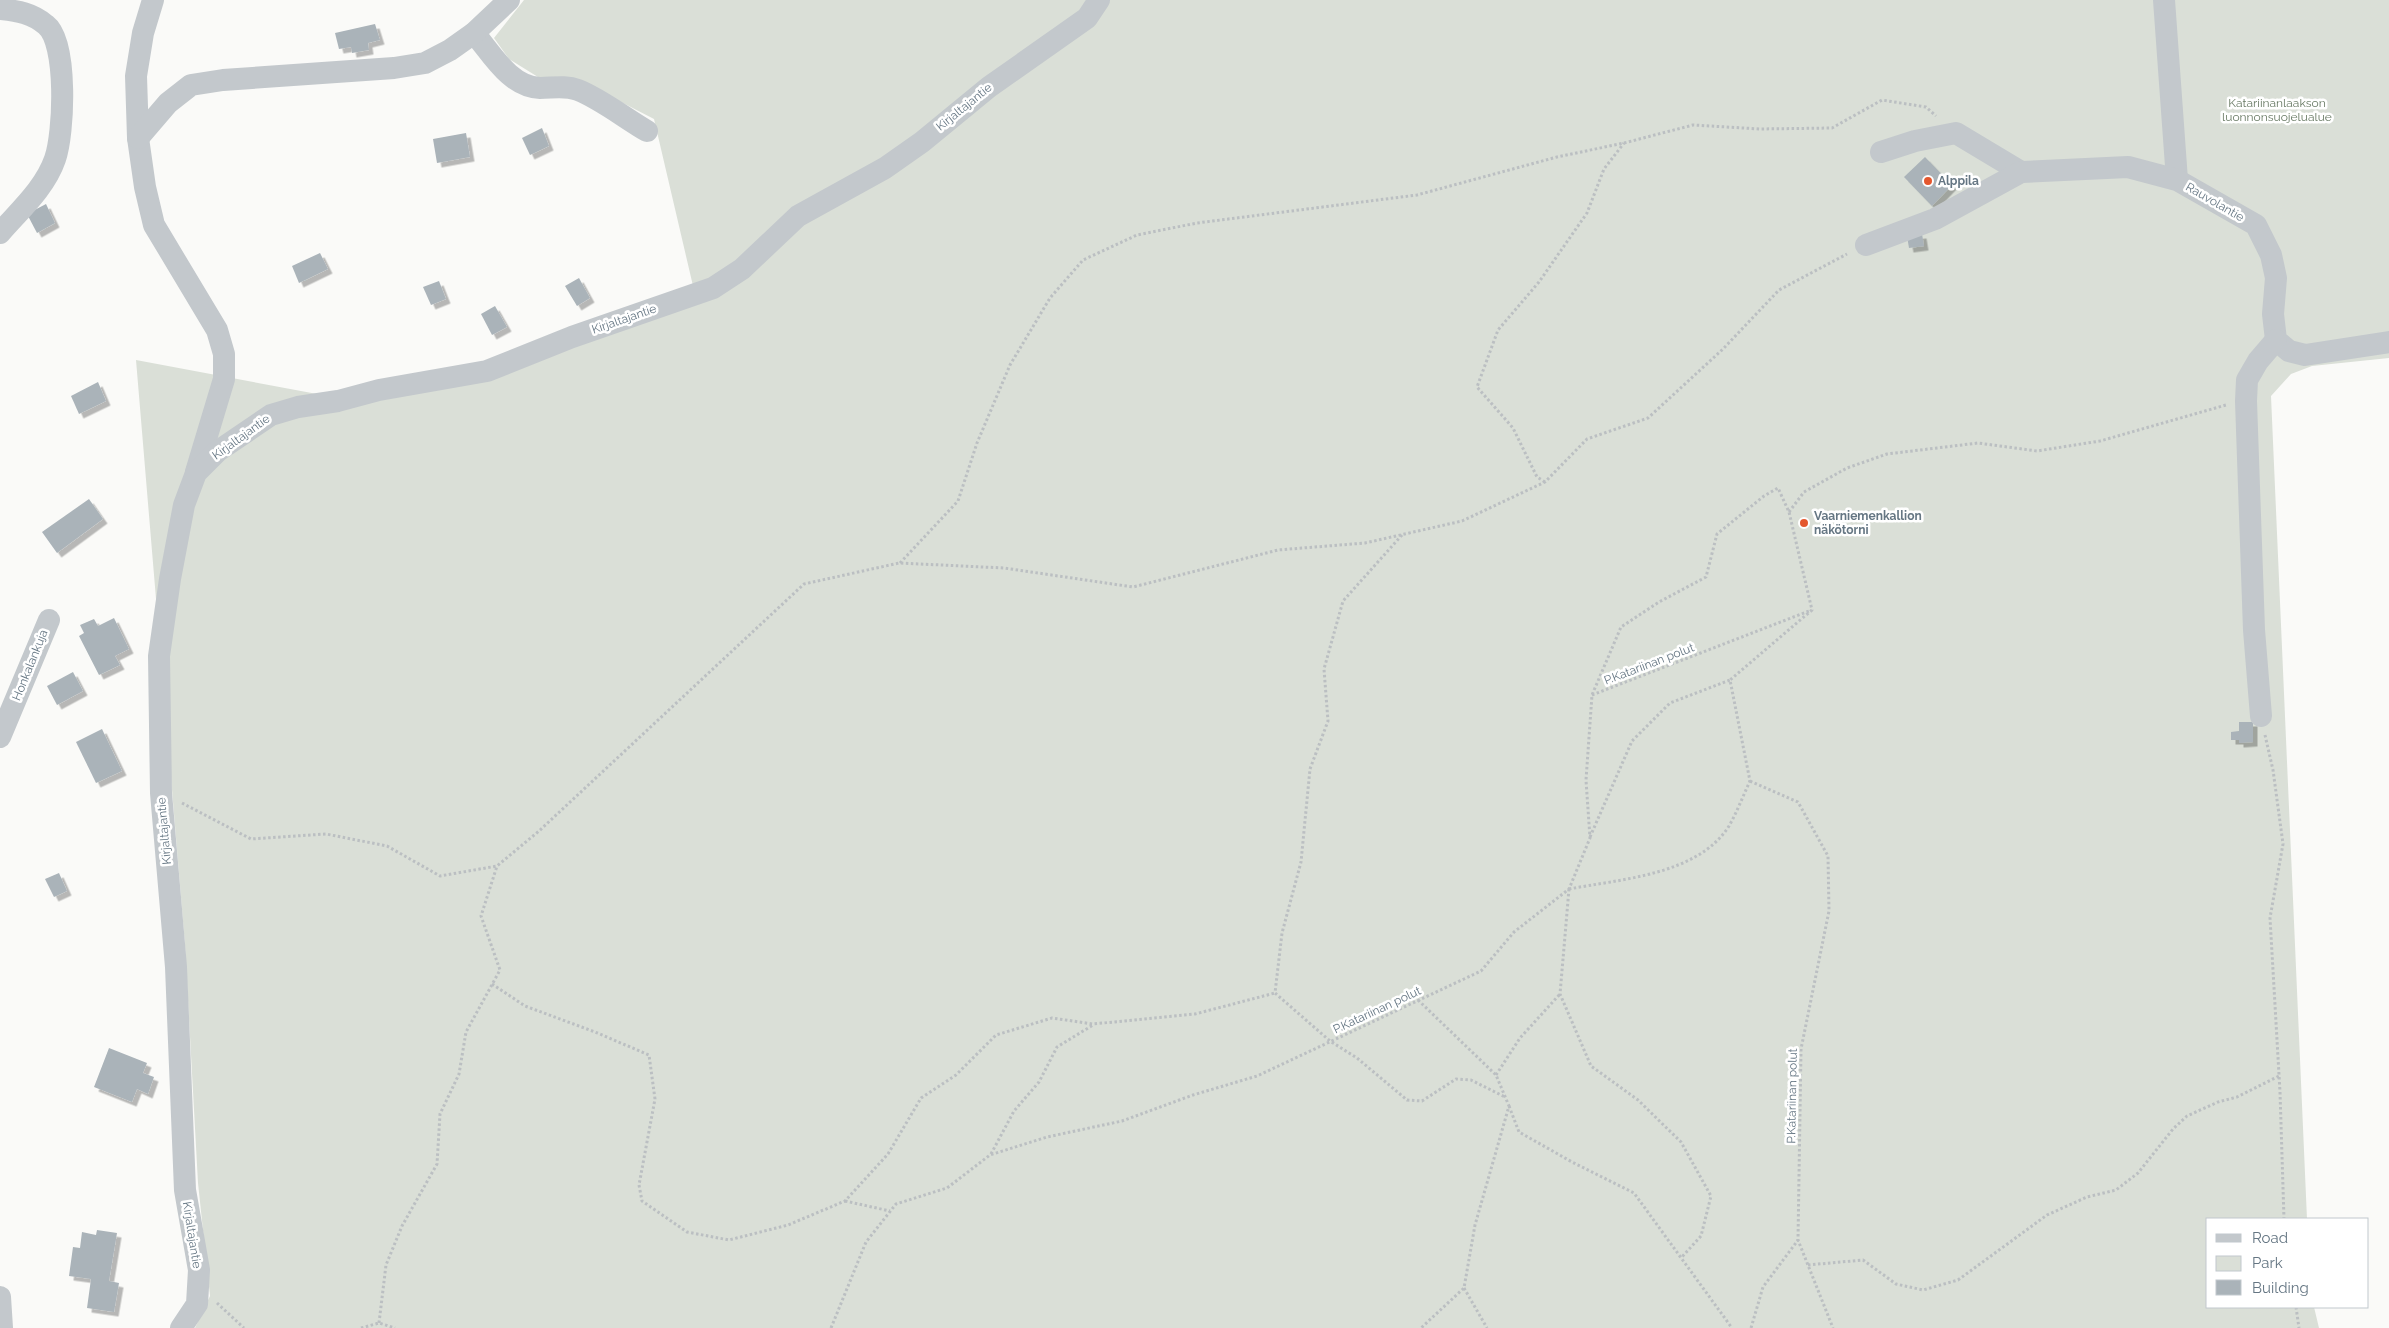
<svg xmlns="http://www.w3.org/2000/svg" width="2389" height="1328" font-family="Raleway,sans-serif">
	<defs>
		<filter id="shadow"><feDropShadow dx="4.5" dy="4.5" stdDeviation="0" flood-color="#0004"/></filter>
	</defs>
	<rect width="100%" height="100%" fill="#fafaf8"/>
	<!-- green -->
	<path fill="#dadfd7" d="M524,0H2389V358L2312,366L2291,374L2271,396L2307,1219H2208V1307H2314L2319,1328H195L210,1296L198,1183L185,945L136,360L360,402L697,303L654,119L590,86L538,77L509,59L494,38Z"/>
	<!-- building -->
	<g fill="#aab3b9" filter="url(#shadow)">
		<path d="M375,24L380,40L368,43L369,50L352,53L351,47L339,49L335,33Z"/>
		<path d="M542,128L549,146L530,155L522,138Z"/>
		<path d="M466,133L470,157L437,163L433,139Z"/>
		<path d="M1925,157L1952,185L1932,206L1904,177Z"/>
		<path d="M46,204L55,223L37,233L27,214Z"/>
		<path d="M1922,234L1924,246L1909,248L1907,236Z"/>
		<path d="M320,253L328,269L299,283L292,266Z"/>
		<path d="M579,278L590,298L577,306L565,286Z"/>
		<path d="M439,281L446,299L431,305L423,287Z"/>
		<path d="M495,306L507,327L492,335L481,314Z"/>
		<path d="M98,382L106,401L79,414L71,396Z"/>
		<path d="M89,499L103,519L57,553L42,532Z"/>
		<path d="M114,618L129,649L115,656L120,665L99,675L79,636L84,633L80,625L94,619L98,626Z"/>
		<path d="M73,672L83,691L57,705L47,686Z"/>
		<path d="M2239,722H2253V742L2239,743V740H2231V732L2239,731Z"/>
		<path d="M102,729L122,771L96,783L76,742Z"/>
		<path d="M59,873L67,891L54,897L45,879Z"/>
		<path d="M109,1048L147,1063L143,1073L154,1077L148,1094L137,1089L132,1102L94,1087Z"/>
		<path d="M97,1230L117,1233L109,1281L119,1283L114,1312L87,1308L91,1279L69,1276L73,1247L80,1248L82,1232L96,1235Z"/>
	</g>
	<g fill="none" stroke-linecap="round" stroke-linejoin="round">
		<!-- path -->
		<g stroke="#bbbfc2" stroke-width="3" stroke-dasharray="2.5 2.5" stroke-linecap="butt">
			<path d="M1545,482L1537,477L1513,428L1477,387L1498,330L1539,282L1587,213L1604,169L1624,143"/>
			<path d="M1789,512L1804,492L1847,468L1887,454L1978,443L2037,451L2100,441L2226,405"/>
			<path d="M1402,535L1343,601L1324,669L1328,721L1310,769L1301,862L1282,933L1275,993L1330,1041L1357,1058L1407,1100L1422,1101L1456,1079L1471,1080L1505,1097"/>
			<path d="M900,563L958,501L977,443L1010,365L1050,298L1083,260L1137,235L1197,223L1417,195L1557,157L1624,143L1693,125L1760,129L1832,128L1882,100L1926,107L1936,116"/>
			<path d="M1592,695L1809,611"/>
			<path d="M2265,735L2273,770L2283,844L2270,918L2280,1092L2284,1219"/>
			<path d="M1750,781L1798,802L1828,856L1829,911L1801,1049L1798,1240L1833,1328"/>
			<path d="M182,803L251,839L326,834L387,846L440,876L497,866L539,831L804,584L899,563L1004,568L1133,587L1278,550L1365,543L1462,521L1545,482L1587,439L1648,418L1723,349L1779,290L1847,254"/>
			<path d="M1590,837L1632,741L1670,703L1730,680"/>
			<path d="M1569,889L1560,994L1591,1066L1638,1100L1681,1142L1711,1196L1701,1236L1681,1258"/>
			<path d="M1569,889C1621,879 1698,875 1729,826C1737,812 1743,796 1750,781"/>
			<path d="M492,984L525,1006L595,1032L649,1055L655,1099L639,1185L642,1201L687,1232L729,1240L788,1225L845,1201L888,1154L921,1098L956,1075L996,1035L1052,1018L1093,1024L1195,1014L1275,993"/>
			<path d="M1418,1000L1496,1075L1509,1106L1475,1225L1464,1288L1421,1328"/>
			<path d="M1496,1075L1520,1038L1560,994"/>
			<path d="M1509,1106L1519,1132L1572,1162L1634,1193L1732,1328"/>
			<path d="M991,1154L1014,1111L1039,1082L1057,1047L1093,1025"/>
			<path d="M845,1201L890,1211"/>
			<path d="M1808,1265L1863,1260L1896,1284L1923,1290L1958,1280L2047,1215L2087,1197L2116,1190L2138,1173L2173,1129L2187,1116L2218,1102L2237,1097L2279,1076"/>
			<path d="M1464,1288L1487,1328"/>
			<path d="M217,1303L244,1328"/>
			<path d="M2296,1307L2299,1328"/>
			<path d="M379,1323L386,1265L402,1226L437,1164L440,1114L459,1074L466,1032L500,970L481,916L497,866"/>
			<path d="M361,1328L379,1323L395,1328"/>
			<path d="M831,1328L866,1242L896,1204L947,1188L990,1155L1047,1137L1122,1121L1193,1095L1257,1076L1481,971L1514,932L1569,889L1590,838L1586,780L1592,695L1621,627L1659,602L1706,577L1717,534L1764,496L1778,488L1789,512L1812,610L1730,680L1750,781"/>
			<path d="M1751,1328L1763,1287L1798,1240"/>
		</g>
		<!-- minor -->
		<g stroke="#c3c8cc" stroke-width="22">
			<path d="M153,0L143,33L136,76L138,138L145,187L154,225L217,330L224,354V379L196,472"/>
			<path d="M2164,0L2177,180"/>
			<path d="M0,9C18,11 32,13 46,25C68,42 64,134 55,159C45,188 20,210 0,233"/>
			<path d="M474,33C492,54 510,87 540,88C553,88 565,85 578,90C601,99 626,119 647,131"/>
			<path d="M138,138L168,103L191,85L223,80L394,68L425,63L450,50L474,33L509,0"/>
			<path d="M1881,152L1915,141L1956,133L2021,172"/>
			<path d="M1866,245L1935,219L2021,172L2128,167L2177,180L2256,225L2271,255L2276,278L2273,314L2276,340L2289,351L2305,355L2389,342"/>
			<path d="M2261,716L2254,630L2246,401L2247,380L2258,361L2276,340"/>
			<path d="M0,737L49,620"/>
			<path d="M0,1297L2,1328"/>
			<path d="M181,1328L197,1304L199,1270L185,1190L176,967L161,793L159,656L170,579L184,505L196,473L218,451L271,415L298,407L338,401L379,390L487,371L572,337L713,288L742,269L798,216L885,168L922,142L989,87L1087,18L1099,0"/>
		</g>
	</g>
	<!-- markers -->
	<g fill="#e4572e" stroke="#fff" stroke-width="2">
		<circle cx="1928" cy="181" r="5"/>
		<circle cx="1804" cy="523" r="5"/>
	</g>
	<g text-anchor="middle" stroke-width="5" stroke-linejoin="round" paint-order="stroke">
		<!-- park labels -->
		<g font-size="12" fill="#687a64" stroke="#fff">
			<text x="2277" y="107">Katariinanlaakson<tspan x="2277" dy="14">luonnonsuojelualue</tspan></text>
		</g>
		<!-- street labels -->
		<g font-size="12" fill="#657683" stroke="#fff">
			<text transform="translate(964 107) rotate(-39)" y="4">Kirjaltajantie</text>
			<text transform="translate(2215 202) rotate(30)" y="4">Rauvolantie</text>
			<text transform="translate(624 319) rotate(-19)" y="4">Kirjaltajantie</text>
			<text transform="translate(241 437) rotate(-36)" y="4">Kirjaltajantie</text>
			<text transform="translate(1649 664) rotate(-21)" y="4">P.Katariinan polut</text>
			<text transform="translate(30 665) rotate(-68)" y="4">Honkalankuja</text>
			<text transform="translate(164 831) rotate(-95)" y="4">Kirjaltajantie</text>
			<text transform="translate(1377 1010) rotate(-25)" y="4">P.Katariinan polut</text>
			<text transform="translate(1792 1096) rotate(-89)" y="4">P.Katariinan polut</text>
			<text transform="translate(192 1235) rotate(81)" y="4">Kirjaltajantie</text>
		</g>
		<!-- poi labels -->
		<g font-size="12" font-weight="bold" fill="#657683" stroke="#fff" text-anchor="start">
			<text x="1938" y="185">Alppila</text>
			<text x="1814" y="520">Vaarniemenkallion<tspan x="1814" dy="14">näkötorni</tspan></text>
		</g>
	</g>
	<!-- legend -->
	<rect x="2206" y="1218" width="162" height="90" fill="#ffffff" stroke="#c1c8cd"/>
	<rect x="2216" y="1234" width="25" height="8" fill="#c3c8cc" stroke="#c1c8cd"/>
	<text x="2252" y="1243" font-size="15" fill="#657683">Road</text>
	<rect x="2216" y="1256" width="25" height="15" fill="#dadfd7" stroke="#c1c8cd"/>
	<text x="2252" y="1268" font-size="15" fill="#657683">Park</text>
	<rect x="2216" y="1280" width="25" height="15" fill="#aab3b9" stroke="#c1c8cd"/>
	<text x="2252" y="1293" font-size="15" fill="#657683">Building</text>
</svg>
